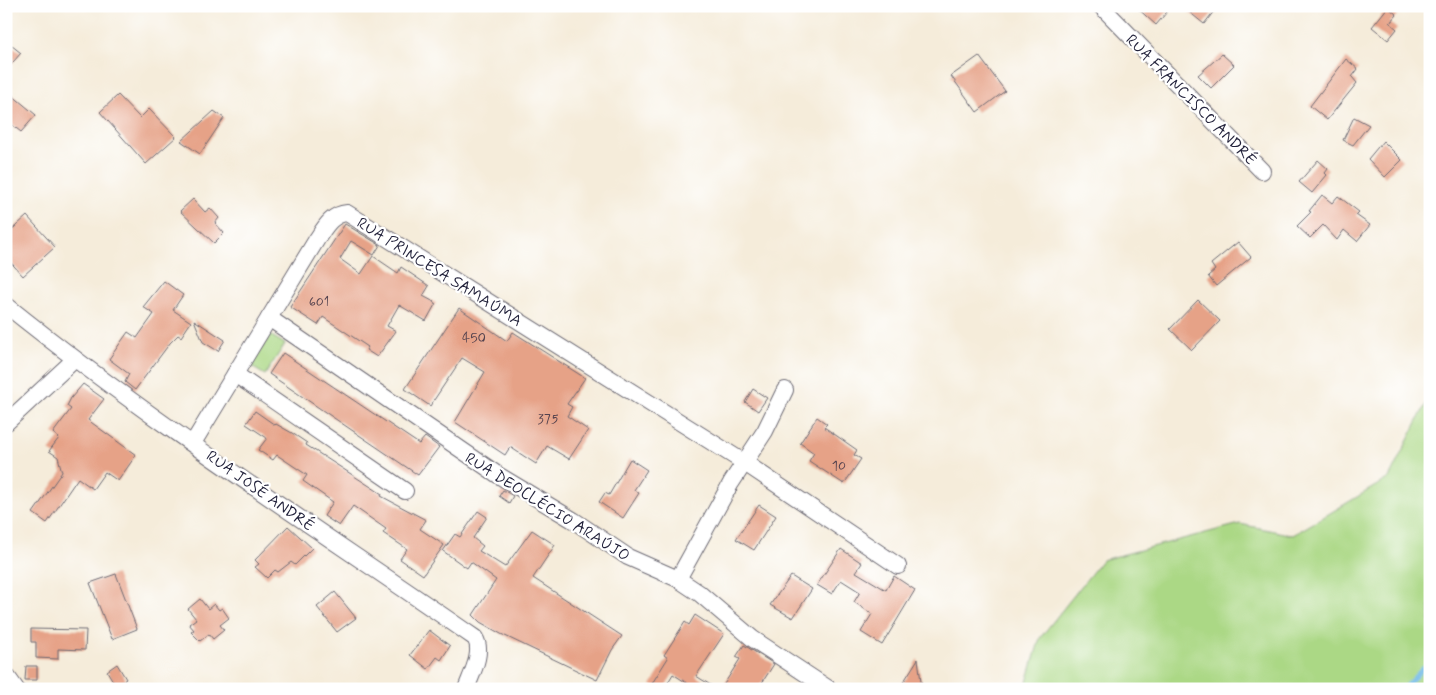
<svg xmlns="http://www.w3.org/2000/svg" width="1436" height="695" font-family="Mynerve,sans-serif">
	<rect width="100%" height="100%" fill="#fff"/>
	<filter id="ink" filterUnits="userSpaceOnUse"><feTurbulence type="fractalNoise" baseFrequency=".02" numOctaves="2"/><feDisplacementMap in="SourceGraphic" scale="10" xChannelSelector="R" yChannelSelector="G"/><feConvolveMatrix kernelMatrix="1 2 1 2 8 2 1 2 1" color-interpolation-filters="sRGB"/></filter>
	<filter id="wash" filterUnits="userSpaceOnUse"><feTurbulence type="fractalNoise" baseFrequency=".0096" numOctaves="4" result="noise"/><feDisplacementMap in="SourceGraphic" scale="20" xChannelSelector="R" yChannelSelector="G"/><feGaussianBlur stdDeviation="1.12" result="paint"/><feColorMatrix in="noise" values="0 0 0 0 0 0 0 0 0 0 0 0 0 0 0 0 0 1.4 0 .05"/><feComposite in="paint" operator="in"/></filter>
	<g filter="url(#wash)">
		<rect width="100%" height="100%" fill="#f5ecda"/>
		<!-- green -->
		<g fill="#abd885" stroke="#667d60">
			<path d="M270,335L285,344L265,375L250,366Z"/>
			<path d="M1430,396V689H1025L1040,638L1102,560L1240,524L1293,535L1389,478Z"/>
		</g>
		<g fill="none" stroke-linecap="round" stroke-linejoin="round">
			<!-- stream -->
			<path stroke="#6fb9e8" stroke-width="4.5" d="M1403,689L1430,661"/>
		</g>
		<g id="blocks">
			<!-- building -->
			<g fill="#e6a287">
				<path d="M1135,6H1172L1156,25Z"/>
				<path d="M1182,6H1218L1204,24Z"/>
				<path d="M1388,7L1397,15L1390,23L1397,29L1388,40L1372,27Z"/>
				<path d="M11,45L21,53L6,70V51Z"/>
				<path d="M1222,54L1234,65L1211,88L1198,75Z"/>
				<path d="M979,56L1005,91L977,112L951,76Z"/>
				<path d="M1346,59L1358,69L1352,77L1357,83L1327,120L1310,106Z"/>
				<path d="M6,90L36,115L21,132L6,120Z"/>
				<path d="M118,95L140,118L149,109L176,137L146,164L100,112Z"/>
				<path d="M214,111L224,118L200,154L181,141Z"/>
				<path d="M1354,117L1369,125L1353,145L1343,140Z"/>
				<path d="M1383,141L1402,160L1385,177L1368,159Z"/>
				<path d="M1318,160L1328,169L1325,173L1327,175L1312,193L1299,182Z"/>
				<path d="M1322,195L1332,203L1338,196L1359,212L1356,215L1370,225L1357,241L1344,230L1337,240L1323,225L1310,238L1297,226L1311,212L1309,211Z"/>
				<path d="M193,199L205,212L210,208L219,218L215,223L224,233L214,243L180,211Z"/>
				<path d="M27,216L55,247L23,276L6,257V235Z"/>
				<path d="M345,224L380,245L374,255L351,241L340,259L361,274L373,256L398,273L401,267L429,286L423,296L436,303L426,321L399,305L387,326L396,331L377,357L366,350L368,347L323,317L318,325L290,307Z"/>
				<path d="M1238,242L1251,257L1216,286L1208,276L1215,270L1211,264Z"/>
				<path d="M164,281L183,295L173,310L191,322L181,337L178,335L170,343L135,390L125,382L129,374L109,359L128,332L137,338L154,314L143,307Z"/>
				<path d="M1198,300L1220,321L1192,350L1170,329Z"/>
				<path d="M459,308L507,341L513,332L585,378L567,404L572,407L567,416L588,430L569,459L547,446L536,464L510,447L505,455L455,422L485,372L462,358L430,406L405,389Z"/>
				<path d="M194,320L225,340L218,351L203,342Z"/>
				<path d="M283,353L419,444L425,437L439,447L418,475L269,374Z"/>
				<path d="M83,384L104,399L88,420L136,455L118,481L105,472L93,489L78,478L47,523L33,513L62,472L58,457L49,451L59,438L53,433L71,409L67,406L71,398Z"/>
				<path d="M753,389L767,398L758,411L745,402Z"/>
				<path d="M255,411L275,425L276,424L292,433L307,443L306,445L382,494L381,496L426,520L420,529L444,545L423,575L400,559L407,549L383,533L386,529L353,506L339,526L324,516L333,502L303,481L307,475L277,455L273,460L258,450L267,438L246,424Z"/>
				<path d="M817,417L827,424L824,427L857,450L854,455L861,459L844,484L809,461L814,453L800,443Z"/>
				<path d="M630,459L647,470L634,490L639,493L623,518L599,502L605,493L609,495Z"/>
				<path d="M503,490L513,496L509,503L499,496Z"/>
				<path d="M759,505L776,516L754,550L736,539Z"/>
				<path d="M478,511L487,517L473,538L483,546L479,551L505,567L532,530L555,545L533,578L622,636L612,650L597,680L501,634L480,622L473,615L496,580L471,562L467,568L443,551L455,534L460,537Z"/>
				<path d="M288,526L312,548L295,565L291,562L278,572L275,570L267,578L255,567L259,564L255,560Z"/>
				<path d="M841,549L862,563L856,572L886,590L894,576L915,590L882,645L861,632L872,614L854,602L860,592L841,580L832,594L817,585Z"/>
				<path d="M116,574L137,629L112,639L90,583Z"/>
				<path d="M791,576L812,589L793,618L770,605Z"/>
				<path d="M335,592L356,618L337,632L317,607Z"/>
				<path d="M200,599L208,609L214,604L219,610L222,608L229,618L220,625L224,630L213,639L209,634L200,641L191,632L194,630L189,624L196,619L188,609Z"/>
				<path d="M695,615L724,634L696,676L717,689H696L673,674L664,689H657L651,685L668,658L664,655L685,622L689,625Z"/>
				<path d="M31,629L86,630L85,650L58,649V659L36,658V642H31Z"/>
				<path d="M429,630L450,646L441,660L437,657L428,669L410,655Z"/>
				<path d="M744,645L774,664L758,689H721L740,659L736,657Z"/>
				<path d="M918,659L922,689H899Z"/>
				<path d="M117,664L126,679L116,686L107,671Z"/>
				<path d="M26,666H37V680H25Z"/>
			</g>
		</g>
	</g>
	<g filter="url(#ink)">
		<use href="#blocks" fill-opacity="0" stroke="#6c6973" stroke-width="1"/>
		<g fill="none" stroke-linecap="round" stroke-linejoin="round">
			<defs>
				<g id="minor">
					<path d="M1101,6L1262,171"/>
					<path d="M6,305C155,425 318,529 475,638C484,652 471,675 466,689"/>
					<path d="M269,318L498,475L573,520L628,557L678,579L699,593L753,639L829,689"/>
					<path d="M235,374L405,491"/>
					<path d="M6,423L74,360"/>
					<path d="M193,443L317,239C325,227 332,214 347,213L745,463L898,566"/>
					<path d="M678,579L731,483L765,431L785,390"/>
					<path d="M6,675L16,689"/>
				</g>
			</defs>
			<!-- minor casing -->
			<use href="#minor" stroke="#6c6973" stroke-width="18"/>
			<!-- minor -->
			<use href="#minor" stroke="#fff" stroke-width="16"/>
		</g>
	</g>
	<g text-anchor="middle" stroke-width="4.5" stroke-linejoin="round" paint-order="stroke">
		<!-- number labels -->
		<g font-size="14" fill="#53424e">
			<text x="319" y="306">601</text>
			<text x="474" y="342">450</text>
			<text x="548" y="423">375</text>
			<text x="839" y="470">10</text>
		</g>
		<!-- street labels -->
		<g font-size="16" fill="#22223b" stroke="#fff">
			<text transform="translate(1192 99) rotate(45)" y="6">RUA FRANCISCO ANDRÉ</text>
			<text transform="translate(440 271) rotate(32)" y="6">RUA PRINCESA SAMAÚMA</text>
			<text transform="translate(261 490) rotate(35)" y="6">RUA JOSÉ ANDRÉ</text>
			<text transform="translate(548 506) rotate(32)" y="6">RUA DEOCLÉCIO ARAÚJO</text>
		</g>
	</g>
	<!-- margin -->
	<rect width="1436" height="695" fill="none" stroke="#fff" stroke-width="25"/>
</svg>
